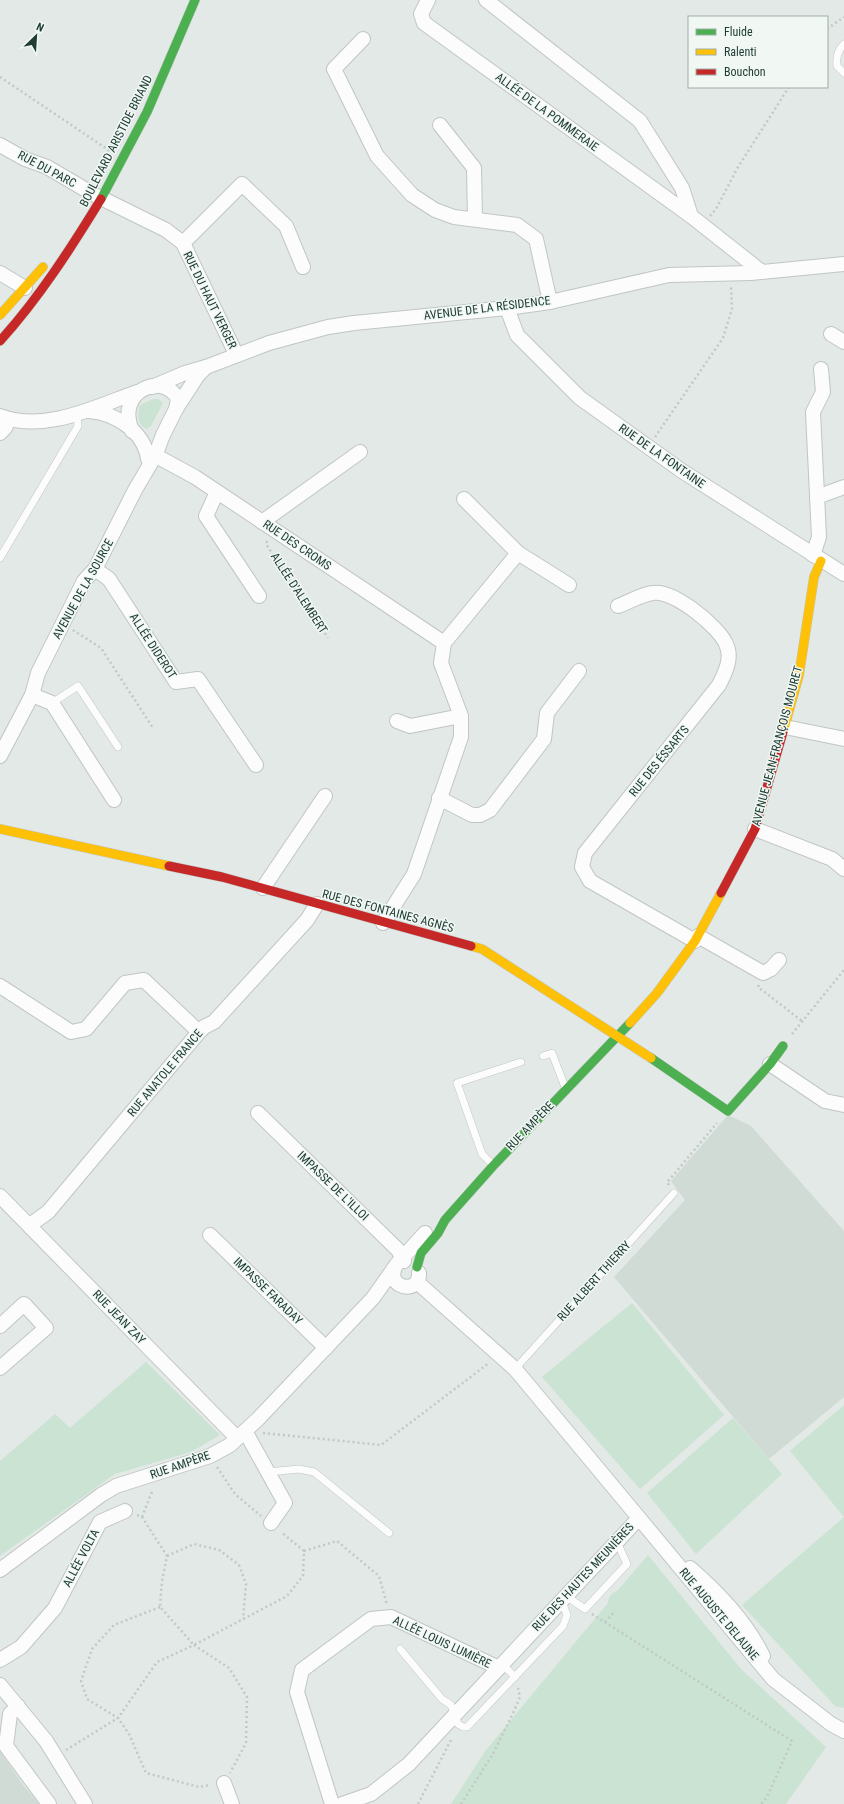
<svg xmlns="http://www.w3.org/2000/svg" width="844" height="1804" font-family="'Roboto Condensed',sans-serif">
	<rect width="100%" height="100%" fill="#e3e9e6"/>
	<!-- built -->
	<g fill="#d0dbd6">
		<path d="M728,1115L751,1126L844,1231V1397L769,1459L614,1277L685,1200L671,1181Z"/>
		<path d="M0,1751L23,1785L39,1804H0Z"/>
	</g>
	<!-- green -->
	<g fill="#cbe3d2">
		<path d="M153,399H158L163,403L151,426L147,429C137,425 137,415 140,405Z"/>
		<path d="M632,1303L724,1415L640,1489L542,1377Z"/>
		<path d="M146,1362L220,1435L191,1452L115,1474L0,1556V1461L55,1414L70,1428Z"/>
		<path d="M844,1405V1708L835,1706L742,1605L844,1517L790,1451Z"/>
		<path d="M733,1418L782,1474L696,1554L647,1493Z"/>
		<path d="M648,1555L741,1669L826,1747L786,1804H451L486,1750L608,1603C608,1596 612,1593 618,1590Z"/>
	</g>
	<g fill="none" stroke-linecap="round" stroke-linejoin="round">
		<defs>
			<g id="lane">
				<path d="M844,44C838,50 836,58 837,66L844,73"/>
				<path d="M0,558L78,426L77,413"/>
				<path d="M52,703L78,686L118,747"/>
				<path d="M543,1056L552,1053L565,1087"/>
				<path d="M493,1165L482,1154L457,1083L521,1062"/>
				<path d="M515,1369L674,1193"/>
				<path d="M268,1472L299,1469L314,1472L389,1533"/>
				<path d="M566,1596L585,1609L627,1564L617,1542"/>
				<path d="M400,1649L442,1699L451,1705L458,1724L463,1727H467L563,1626L567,1615L562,1601"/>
				<path d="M499,1668L507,1669L515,1677"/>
			</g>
			<g id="street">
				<path d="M428,0L421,14L424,23L691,216L762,272"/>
				<path d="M486,0L640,121L682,188L691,216"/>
				<path d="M363,39L334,69L377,156L412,195L435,210L454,217L517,225L536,239L550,302"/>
				<path d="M440,125L474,168L475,219"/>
				<path d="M0,145L25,159L47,167L93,194L166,230L183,243L236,354"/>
				<path d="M183,243L242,184L286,226L303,267"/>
				<path d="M0,273L25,288"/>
				<path d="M507,308L517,335L580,398L682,471L844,574"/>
				<path d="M831,334L844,342"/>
				<path d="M152,387L185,373L206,367L269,343L328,327L354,323L507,308L550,302L669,275L751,273L844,264"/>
				<path d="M176,409L198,375L206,367"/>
				<path d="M89,411C115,413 144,431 148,459"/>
				<path d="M0,416C45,433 95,407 137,392"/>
				<path d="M0,433L5,428L9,419"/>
				<path d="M147,451L195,477L444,643"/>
				<path d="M217,492L206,516L259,596"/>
				<path d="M817,497L844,487"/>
				<path d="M464,499L518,553"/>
				<path d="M262,522L360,452"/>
				<path d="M813,555L819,537L813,412L823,392L821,369"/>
				<path d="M95,569L109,579L176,682L198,679L256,765"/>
				<path d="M618,606C629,602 642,594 653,593C673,589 719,627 726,644C733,658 725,673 719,685L585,853L582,867L590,881L695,941"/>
				<path d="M32,695L52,703L114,800"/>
				<path d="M397,721L410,726L461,716"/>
				<path d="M785,727L844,739"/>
				<path d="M0,756L32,695L38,673L84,581L95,569L135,490L155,456L163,435L176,409L178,399C162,370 115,392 132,431"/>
				<path d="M439,798L472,815H480L490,810L544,739L547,713L579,671"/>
				<path d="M755,829L832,859L844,869"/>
				<path d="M263,888L325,796"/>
				<path d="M383,923L414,874L461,737V716L441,663L444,643L518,553L569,585"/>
				<path d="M698,936L763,973L771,969L779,960"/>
				<path d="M0,986L71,1032L86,1029L125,983L144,980L199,1032"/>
				<path d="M770,1064L825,1101L844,1105"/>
				<path d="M258,1113L398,1250L404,1261"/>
				<path d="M0,1196L237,1438"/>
				<path d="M30,1225L48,1212L199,1032L204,1027L214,1022L307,920L317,904"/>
				<path d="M210,1235L326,1348"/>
				<path d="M394,1268L393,1277C399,1291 420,1290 419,1273"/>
				<path d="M0,1326L24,1304L46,1328L0,1368"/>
				<path d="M245,1431L285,1503L271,1523"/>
				<path d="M639,1518L773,1679L831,1724L844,1731"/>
				<path d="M690,1568C719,1593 746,1621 763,1656"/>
				<path d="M0,1570L101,1495L116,1486L210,1456L230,1445L258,1419L373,1298L397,1264L425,1233"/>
				<path d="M0,1660L21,1647L55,1608L100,1522L125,1511"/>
				<path d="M0,1685L46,1741L85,1804"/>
				<path d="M18,1706L10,1714L6,1746L49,1804"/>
				<path d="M224,1783L232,1804"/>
				<path d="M332,1804L297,1692L302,1670L371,1619L391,1617L499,1668"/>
				<path d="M342,1804L371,1794L409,1764L639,1518L515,1369L417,1282"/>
			</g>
			<g id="fast">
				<path d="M101,199L147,112L195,0"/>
				<path d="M651,1058L728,1111L770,1064L783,1046"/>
				<path d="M417,1267L421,1253L438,1233L445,1220L493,1166L630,1023"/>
			</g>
			<g id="slow">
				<path d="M0,315L43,267"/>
				<path d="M783,732L799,675L814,577L821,561"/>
				<path d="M0,829L169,866"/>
				<path d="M471,946L482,949L651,1058"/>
				<path d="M630,1023L657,993L695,941L721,893"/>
			</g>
			<g id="jam">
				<path d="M0,341C39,298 71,248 101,199"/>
				<path d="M169,866L222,877L471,946"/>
				<path d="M721,893L755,829L783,732"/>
			</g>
		</defs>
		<!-- lane casing -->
		<use href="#lane" stroke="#c0c6c3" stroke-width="8"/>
		<!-- street casing -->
		<use href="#street" stroke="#c0c6c3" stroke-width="16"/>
		<!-- fast casing -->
		<use href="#fast" stroke="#bec7c3" stroke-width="10"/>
		<!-- slow casing -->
		<use href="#slow" stroke="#bec7c3" stroke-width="10"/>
		<!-- jam casing -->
		<use href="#jam" stroke="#bec7c3" stroke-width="10"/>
		<!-- path -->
		<g stroke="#c0c9c6" stroke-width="2.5" stroke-dasharray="2 3" stroke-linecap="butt">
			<path d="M827,29L844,17"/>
			<path d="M0,77L110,151"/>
			<path d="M710,216L716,209L738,167L789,87"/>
			<path d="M655,437L723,338L732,309L731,286"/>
			<path d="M267,541L266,544L328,638"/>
			<path d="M73,630L101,648L153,728"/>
			<path d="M759,985L758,987L802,1021"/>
			<path d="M792,1034L844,970"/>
			<path d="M669,1185L667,1182L670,1179L717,1123"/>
			<path d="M263,1433L381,1445L489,1363"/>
			<path d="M217,1467L235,1494L261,1516"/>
			<path d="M137,1515L142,1517L167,1556L162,1581L160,1607L194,1645L287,1596L303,1576L304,1551L281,1532"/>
			<path d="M142,1517L153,1489"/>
			<path d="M304,1551L337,1541L379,1576L387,1605"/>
			<path d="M167,1556L194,1544L219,1550L239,1565L246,1584L243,1619"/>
			<path d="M160,1607L114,1625L92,1649L81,1681L87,1699L118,1718L129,1734L146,1773L199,1787L211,1785"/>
			<path d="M592,1614L792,1741L767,1797L761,1804"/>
			<path d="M605,1622L614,1612"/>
			<path d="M66,1750L118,1718L157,1662L194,1645L229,1668L247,1697L246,1743L230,1773"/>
			<path d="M418,1804L452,1738"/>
			<path d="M461,1804L493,1754L514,1711L520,1697L518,1688"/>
		</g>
		<!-- lane -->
		<use href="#lane" stroke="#fbfcfb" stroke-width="7"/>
		<!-- street -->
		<use href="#street" stroke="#fbfcfb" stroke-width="14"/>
		<!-- fast -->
		<use href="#fast" stroke="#4caf50" stroke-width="9"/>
		<!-- slow -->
		<use href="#slow" stroke="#ffc107" stroke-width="9"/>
		<!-- jam -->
		<use href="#jam" stroke="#c62828" stroke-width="9"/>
	</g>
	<g text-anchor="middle" stroke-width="3" stroke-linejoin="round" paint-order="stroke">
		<!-- street labels -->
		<g font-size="12" fill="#203d35" stroke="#f1f8f4">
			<text transform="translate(547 112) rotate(36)" y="4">ALLÉE DE LA POMMERAIE</text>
			<text transform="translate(116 141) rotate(-63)" y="4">BOULEVARD ARISTIDE BRIAND</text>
			<text transform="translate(47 169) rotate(28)" y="4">RUE DU PARC</text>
			<text transform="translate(210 300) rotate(64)" y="4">RUE DU HAUT VERGER</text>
			<text transform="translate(487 308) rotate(-7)" y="4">AVENUE DE LA RÉSIDENCE</text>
			<text transform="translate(662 456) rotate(35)" y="4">RUE DE LA FONTAINE</text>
			<text transform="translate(297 545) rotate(34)" y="4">RUE DES CROMS</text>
			<text transform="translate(83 589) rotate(-61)" y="4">AVENUE DE LA SOURCE</text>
			<text transform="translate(299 593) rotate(57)" y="4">ALLÉE D'ALEMBERT</text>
			<text transform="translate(153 646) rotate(57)" y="4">ALLÉE DIDEROT</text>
			<text transform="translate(777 746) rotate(-75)" y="4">AVENUE JEAN-FRANÇOIS MOURET</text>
			<text transform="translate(659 761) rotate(-51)" y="4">RUE DES ÉSSARTS</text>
			<text transform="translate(388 911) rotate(15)" y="4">RUE DES FONTAINES AGNÈS</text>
			<text transform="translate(165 1073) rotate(-50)" y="4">RUE ANATOLE FRANCE</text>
			<text transform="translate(530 1126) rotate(-46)" y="4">RUE AMPÈRE</text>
			<text transform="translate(333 1186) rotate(44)" y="4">IMPASSE DE L'ILLOI</text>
			<text transform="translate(594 1281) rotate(-48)" y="4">RUE ALBERT THIERRY</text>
			<text transform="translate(268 1291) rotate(44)" y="4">IMPASSE FARADAY</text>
			<text transform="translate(119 1317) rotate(46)" y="4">RUE JEAN ZAY</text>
			<text transform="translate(180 1465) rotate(-19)" y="4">RUE AMPÈRE</text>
			<text transform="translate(81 1558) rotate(-62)" y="4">ALLÉE VOLTA</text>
			<text transform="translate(583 1577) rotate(-47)" y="4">RUE DES HAUTES MEUNIÈRES</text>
			<text transform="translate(719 1614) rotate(50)" y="4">RUE AUGUSTE DELAUNE</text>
			<text transform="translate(442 1642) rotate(25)" y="4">ALLÉE LOUIS LUMIÈRE</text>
		</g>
	</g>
	<!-- legend -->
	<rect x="688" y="16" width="140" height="72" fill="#f1f8f4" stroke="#9dada8"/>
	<rect x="696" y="29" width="20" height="6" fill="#4caf50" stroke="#9dada8"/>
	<text x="724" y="36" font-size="12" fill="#203d35">Fluide</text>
	<rect x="696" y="49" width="20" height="6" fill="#ffc107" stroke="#9dada8"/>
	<text x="724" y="56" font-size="12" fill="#203d35">Ralenti</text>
	<rect x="696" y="69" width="20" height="6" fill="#c62828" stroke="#9dada8"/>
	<text x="724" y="76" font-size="12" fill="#203d35">Bouchon</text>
	<!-- north arrow -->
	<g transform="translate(36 36) rotate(25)" stroke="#f1f8f4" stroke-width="3" paint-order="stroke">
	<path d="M0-3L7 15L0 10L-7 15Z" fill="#203d35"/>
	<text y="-6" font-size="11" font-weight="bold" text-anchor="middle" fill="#203d35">N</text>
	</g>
</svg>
